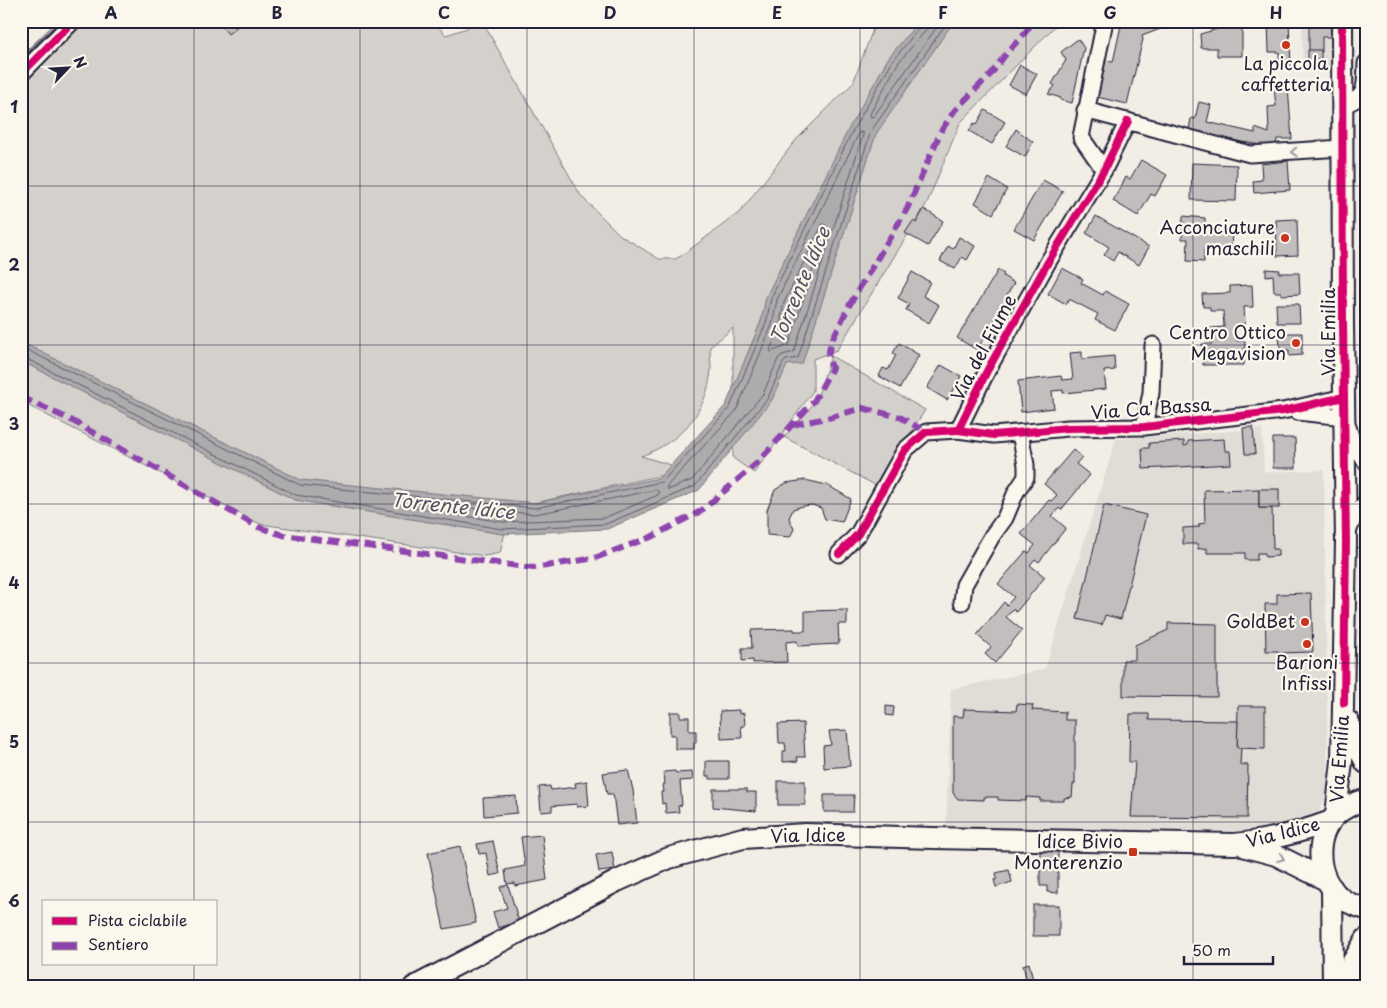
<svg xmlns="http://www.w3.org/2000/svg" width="1387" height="1008" font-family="'Playpen Sans',sans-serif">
	<rect width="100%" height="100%" fill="#f2eee5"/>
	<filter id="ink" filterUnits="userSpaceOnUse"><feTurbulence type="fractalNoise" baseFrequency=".02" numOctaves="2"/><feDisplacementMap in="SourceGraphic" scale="10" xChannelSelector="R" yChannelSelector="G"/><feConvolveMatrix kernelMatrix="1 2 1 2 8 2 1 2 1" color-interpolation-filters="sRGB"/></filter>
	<g filter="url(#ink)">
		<!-- built -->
		<g fill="#e0dcd6">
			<path d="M1302,21H1332L1333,67L1303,68Z"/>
			<path d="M1262,429L1264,472L1324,470L1328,791L1318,813L1301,825L1285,831L946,830L951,689L1045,669L1116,439Z"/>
		</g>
		<!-- green -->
		<g fill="#d4d1cc" stroke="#7b7a84">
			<path d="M57,21H433L446,35L467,28L476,21H482L581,196L620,235L659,259H675L681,256L740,212L796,140L853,83L876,21H1060L960,123L927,203L837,350L813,359V391L754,473L733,458V328L710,347C710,355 711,363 711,370C707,413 680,442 641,456L671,465L663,475L511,508L500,553L485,556L260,524L21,402V56Z"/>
			<path d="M831,356L925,410L877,486L784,437L816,401Z"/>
		</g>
		<!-- water -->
		<path fill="#aeabad" stroke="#76747f" d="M919,21H954L876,134L802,364L787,365L772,400L699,490L607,529L502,534L295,500L21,361V342L301,480L535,503L659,478L726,405L761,321L766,297L849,128L889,57Z"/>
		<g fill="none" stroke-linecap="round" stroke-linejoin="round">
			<!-- shore -->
			<g stroke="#5a5969" stroke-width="1">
				<path d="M928,21L926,30L898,63L870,114L871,117L874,116L941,21"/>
				<path d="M860,132L863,133V135L794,352L782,355L778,359L763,394L692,480L668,490L667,486L736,411L772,325L777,300Z"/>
				<path d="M823,224L826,225V227L789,345L771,352L770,350L779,328L784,303Z"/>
				<path d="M21,347L300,485L535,508L662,482L730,407L766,323L771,298L853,130L893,60L921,26L922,21"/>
				<path d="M21,357L25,358L296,495L502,529L606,524L695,486L768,398L783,363L786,360L798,358L871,131L948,21"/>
				<path d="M656,490L659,492L658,495L604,518L503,522L408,507L406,505L409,502L535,514Z"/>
			</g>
			<!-- stream -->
			<path stroke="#76747f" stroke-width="4" d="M21,58L62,21"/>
		</g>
		<!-- building -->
		<g fill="#c2bebe" stroke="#22223b">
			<path d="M218,21H244L228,34Z"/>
			<path d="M1122,21H1161L1163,28L1142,36L1143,39L1127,104L1097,97L1105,61L1113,62Z"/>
			<path d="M1268,21H1289L1291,66L1279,67V52H1269Z"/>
			<path d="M1309,21L1335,22V37H1322V52H1309Z"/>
			<path d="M1239,23L1242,27V56H1217V48H1201L1200,34Z"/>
			<path d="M1078,39L1084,48L1072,103L1060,100L1061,98L1048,94L1055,86L1052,84L1066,60L1061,52Z"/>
			<path d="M1308,50H1321V60L1308,61Z"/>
			<path d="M1020,65L1037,74L1026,94L1009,85Z"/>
			<path d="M1288,87L1292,139H1277L1276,147L1242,142L1189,130L1191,118L1195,119L1199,102L1211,105L1207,122L1255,133V128L1269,133L1268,107L1276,106L1274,88Z"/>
			<path d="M985,110L1005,122L992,144L969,131L974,123L977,124Z"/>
			<path d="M1016,129L1033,142L1025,157L1006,146Z"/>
			<path d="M1141,160L1167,175L1155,196L1151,194L1138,216L1113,201L1126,177L1130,179Z"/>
			<path d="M1288,161L1290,190L1254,193L1253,181L1262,180L1261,164Z"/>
			<path d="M1192,163L1237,165L1236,201L1191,200Z"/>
			<path d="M989,178L1007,189L993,214L975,203Z"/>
			<path d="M1043,180L1063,191L1034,240L1014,229Z"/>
			<path d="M924,209L943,221L928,246L905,233L913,221L916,223Z"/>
			<path d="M1096,216L1149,247L1139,265L1118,252L1113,261L1104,255L1109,247L1086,233Z"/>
			<path d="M1183,216L1205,218V227L1232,228L1231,252L1204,250V262L1187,261L1188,239H1182Z"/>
			<path d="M1297,219L1298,255L1277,256L1276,220Z"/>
			<path d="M959,237L975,246L967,260L962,257L955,269L940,261L948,246L953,249Z"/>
			<path d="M1062,268L1083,279L1081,283L1103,295L1105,291L1129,304L1115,330L1095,320L1098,314L1069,299L1066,304L1048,294Z"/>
			<path d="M1266,269L1280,270L1279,273H1299L1300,294L1281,295V292H1274L1273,275L1266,276Z"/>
			<path d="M998,270L1004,274L1003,276L1014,283L1007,295L1009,296L977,350L957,338Z"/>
			<path d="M912,272L930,282L923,296L939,305L929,323L906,310L909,304L898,298Z"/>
			<path d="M1252,285L1253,307H1244L1245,324H1236L1237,341H1245L1244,365H1203L1202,344H1212L1211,328L1224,327L1223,311H1210V307H1203L1202,294L1230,293V286Z"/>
			<path d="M1276,304H1299L1300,323H1277Z"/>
			<path d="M1279,333H1302V355L1289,356V350H1280Z"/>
			<path d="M899,343L919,355L900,388L879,376L883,368L888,370L896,355L893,353Z"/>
			<path d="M1082,352V359L1114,356L1115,370L1104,371L1106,389L1063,393V390L1052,391L1054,408L1021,412L1018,381L1061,376L1062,380L1073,379L1070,353Z"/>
			<path d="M941,365L961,376L947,400L927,388Z"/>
			<path d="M1253,427L1255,454H1245L1243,428Z"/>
			<path d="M1273,438H1295L1296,468H1273Z"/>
			<path d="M1224,439L1225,451H1230L1231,464L1143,469L1142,448H1149V443L1184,441V446L1188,445V441Z"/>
			<path d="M1073,450L1082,457L1076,464L1090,475L1061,510L1059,508L1052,516L1066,528L1039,562L1035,559L1030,565L1045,577L1016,612L1013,609L1006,617L1022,630L995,663L985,654L991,647L977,635L1004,602L1007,605L1014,597L998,584L1026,551L1029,553L1035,545L1021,534L1049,500L1051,501L1057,495L1044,484Z"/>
			<path d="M805,480L827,485L851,499L842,522L825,519L821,508L812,505L803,506L793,509L789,518L794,529L790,537L767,535V510L775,490L786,483Z"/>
			<path d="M1259,489V508H1272L1273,549H1278V556L1265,557V553H1257V560H1245V553H1207V548L1198,549V544H1183V528L1199,527V524L1205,523L1204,490Z"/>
			<rect x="1259" y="489" width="20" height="19"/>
			<path d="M1104,505L1146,515L1121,619L1105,615L1102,625L1077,619Z"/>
			<path d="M1311,593L1313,652L1278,653V651H1266L1265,604H1277V594Z"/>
			<path d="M847,610V624H838L839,644L798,646L797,641L786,642L787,662L753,663V660L742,661V648H752L751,630L794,629V631H805V611Z"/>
			<path d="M1168,623L1217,624V697L1123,696V660H1135V645L1168,630Z"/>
			<path d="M1017,704L1033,705L1032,710L1065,712V720H1075V784H1073L1072,797L1064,798V801H1040V798L1026,797V801L998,800V797H984V800L958,799L953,793V716L963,717L964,709L1016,711Z"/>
			<path d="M886,706L894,707L893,716L886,715Z"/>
			<path d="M1238,706H1265V749L1237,748Z"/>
			<path d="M739,710V714L744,713L745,726H741L742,738L721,739L720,711Z"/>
			<path d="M670,712H680V717H689V731H696V743H694V749H675V735H670Z"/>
			<path d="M1130,714H1149V720L1238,721L1237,748H1241L1240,765H1248L1247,818L1131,817L1135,762H1129Z"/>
			<path d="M803,723L805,757H797L798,761L783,762V751H786L785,743H779L778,724Z"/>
			<path d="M847,730L850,766L824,768L823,746L831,745L829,731Z"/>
			<path d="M706,761H729V779H710V776H706Z"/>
			<path d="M628,770L633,790L637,823L617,825L613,794H607L603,773Z"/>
			<path d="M675,771L676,773L692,772L693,780L680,781L682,805L678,806L679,812L666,813L665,803L662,804L661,792H664L663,784H665L664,772Z"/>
			<path d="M587,781L589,806L577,807V804L552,806V811L541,812L539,787L550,786L551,790L576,787L575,783Z"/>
			<rect x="778" y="781" width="27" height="24"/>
			<path d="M713,789H747V792H756V811L713,807Z"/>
			<path d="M824,795H854L853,812H824Z"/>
			<path d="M516,796L517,813L484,816L483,798Z"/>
			<path d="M542,835L547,880L515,886V883L507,884L505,870L525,866L521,837Z"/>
			<path d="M493,841L500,874L490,876L486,853L479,854L477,844Z"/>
			<path d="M460,846L476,923L444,929L428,853Z"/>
			<path d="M1040,851H1058V893L1047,892V886H1040Z"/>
			<path d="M612,852L615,870L599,872L596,855Z"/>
			<path d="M1009,870L1012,882L996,887L994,880L997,879L996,873Z"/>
			<path d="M508,885L519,922L498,928L493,912L507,908L500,887Z"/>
			<rect x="1033" y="905" width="26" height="31"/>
			<path d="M1029,963L1033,980L1027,981L1023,965Z"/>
		</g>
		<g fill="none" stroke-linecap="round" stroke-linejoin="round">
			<defs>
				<g id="minor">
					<path d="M21,74L73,21"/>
					<path d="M1342,105C1368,98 1365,87 1366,63"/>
					<path d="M1085,110L1250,154L1342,148"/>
					<path d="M1104,170L1081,137L1105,21"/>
					<path d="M1297,412L1345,417L1353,443L1366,462"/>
					<path d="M1144,427L1151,393L1153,345"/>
					<path d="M958,430L994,435L1068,428L1144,427L1283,411L1344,397"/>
					<path d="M1348,532L1355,514L1366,502"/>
					<path d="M839,554L858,534L905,450L926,432L958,430L987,371L1048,262L1104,170L1128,121"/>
					<path d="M962,602L964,585L992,536L1005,518L1016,492L1026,477V465L1020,433"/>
				</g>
				<g id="major">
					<path d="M1349,722L1352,736L1366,763"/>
					<path d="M1366,800C1357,801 1349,806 1341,811C1313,832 1314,876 1341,898C1348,904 1357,906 1366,909"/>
					<path d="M1336,815L1342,761L1346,541L1343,324L1342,21"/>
					<path d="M1246,847L1276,855L1326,880"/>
					<path d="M1332,888L1333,987"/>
					<path d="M414,987L617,881L669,858L743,838L805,834L933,838L1234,844C1268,841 1299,833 1331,821"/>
					<path d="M1345,987L1353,961L1366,939"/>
				</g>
			</defs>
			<!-- minor casing -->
			<use href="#minor" stroke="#22223b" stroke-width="19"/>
			<!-- major casing -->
			<use href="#major" stroke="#22223b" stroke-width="24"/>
			<!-- minor -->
			<use href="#minor" stroke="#fbf7ec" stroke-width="15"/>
			<!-- major -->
			<use href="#major" stroke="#fbf7ec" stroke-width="20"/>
			<!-- quiet -->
			<g stroke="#8e44ad" stroke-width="6" stroke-dasharray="12 6" stroke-linecap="butt">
				<path d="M21,397L71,420L258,527L283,535L534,568L595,558L651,537L701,511L756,464L814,401L832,368L828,356L831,342L850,304L907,209L941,131L955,110L991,74L1006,54L1035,21"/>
				<path d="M792,425L832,417L862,408L900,417L926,432"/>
			</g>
			<defs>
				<g id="cycleway">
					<path d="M1342,21L1343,324L1346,541L1344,703"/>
					<path d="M21,74L73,21"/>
					<path d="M958,430L994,435L1068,428L1144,427L1283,411L1344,397"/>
					<path d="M839,554L858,534L905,450L926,432L958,430L987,371L1048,262L1104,170L1128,121"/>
				</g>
			</defs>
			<!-- cycleway casing -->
			<use href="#cycleway" stroke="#fbf7ec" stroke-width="11"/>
			<!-- cycleway -->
			<use href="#cycleway" stroke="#d6006c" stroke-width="8"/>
		</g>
		<!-- one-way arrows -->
		<defs><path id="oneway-chevron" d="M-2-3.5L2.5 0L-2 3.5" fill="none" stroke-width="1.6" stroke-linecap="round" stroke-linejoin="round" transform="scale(1.25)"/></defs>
		<g stroke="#99979c">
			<use href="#oneway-chevron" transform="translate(1294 152) rotate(177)"/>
			<use href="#oneway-chevron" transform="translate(1281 858) rotate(22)"/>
		</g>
	</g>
	<!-- grid -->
	<path fill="none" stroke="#22223b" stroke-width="1" stroke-opacity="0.55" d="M194,21V902M360,21V987M527,21V987M694,21V987M860,21V987M1026,21V987M1193,21V987M21,186H1366M21,345H1366M21,504H1366M21,663H1366M21,822H1366M194,964V987"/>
	<!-- markers -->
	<g fill="#c8321e" stroke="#fbf7ec" stroke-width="2">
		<circle cx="1286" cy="45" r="5"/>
		<circle cx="1285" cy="238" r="5"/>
		<circle cx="1296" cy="343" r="5"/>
		<circle cx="1305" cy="622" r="5"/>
		<circle cx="1307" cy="644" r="5"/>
		<rect x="1128" y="847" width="10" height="10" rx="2.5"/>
	</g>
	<g text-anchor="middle" stroke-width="4.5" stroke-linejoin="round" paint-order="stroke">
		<!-- poi labels -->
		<g font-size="18" fill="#22223b" stroke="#fbf7ec" text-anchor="end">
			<text x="1286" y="70" text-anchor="middle">La piccola<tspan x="1286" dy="21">caffetteria</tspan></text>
			<text x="1275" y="234">Acconciature<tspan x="1275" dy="21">maschili</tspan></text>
			<text x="1286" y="339">Centro Ottico<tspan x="1286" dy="21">Megavision</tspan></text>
			<text x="1295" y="628">GoldBet</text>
			<text x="1307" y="669" text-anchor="middle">Barioni<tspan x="1307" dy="21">Infissi</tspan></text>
			<text x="1123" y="848">Idice Bivio<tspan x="1123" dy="21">Monterenzio</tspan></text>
		</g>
		<!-- street labels -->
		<g font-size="18" fill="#22223b" stroke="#fbf7ec">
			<text transform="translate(1329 332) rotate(-90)" y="6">Via Emilia</text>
			<text transform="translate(984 348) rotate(-62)" y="6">Via del Fiume</text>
			<text transform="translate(1151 409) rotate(-4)" y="6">Via Ca' Bassa</text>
			<text transform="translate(1340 759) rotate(-86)" y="6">Via Emilia</text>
			<text transform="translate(1283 833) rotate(-14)" y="6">Via Idice</text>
			<text transform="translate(808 836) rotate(-1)" y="6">Via Idice</text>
		</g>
		<!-- water labels -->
		<g font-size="19" font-style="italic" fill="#535263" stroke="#fbf7ec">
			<text transform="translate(800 285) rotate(-67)" y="7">Torrente Idice</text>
			<text transform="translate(453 506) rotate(6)" y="7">Torrente Idice</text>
		</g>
	</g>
	<!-- margin -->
	<rect width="1387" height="1008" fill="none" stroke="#fbf7ec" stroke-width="55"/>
	<!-- legend -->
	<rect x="42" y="900" width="175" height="65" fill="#fbf7ec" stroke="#a4a2a5"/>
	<rect x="52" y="917" width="25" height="8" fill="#d6006c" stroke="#a4a2a5"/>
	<text x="88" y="926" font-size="15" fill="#22223b">Pista ciclabile</text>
	<rect x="52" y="942" width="25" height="8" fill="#8e44ad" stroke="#a4a2a5"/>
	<text x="88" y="950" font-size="15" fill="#22223b">Sentiero</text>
	<!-- north arrow -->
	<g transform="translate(68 68) rotate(65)" stroke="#fbf7ec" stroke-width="4" paint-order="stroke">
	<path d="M0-4L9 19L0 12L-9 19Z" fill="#22223b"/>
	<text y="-8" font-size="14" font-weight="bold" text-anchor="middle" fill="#22223b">N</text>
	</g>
	<!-- scale -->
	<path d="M1184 956v8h89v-8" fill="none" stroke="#22223b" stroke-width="2.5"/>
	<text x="1192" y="956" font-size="15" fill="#22223b" stroke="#fbf7ec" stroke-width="4" paint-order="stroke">50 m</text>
	<rect x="28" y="28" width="1332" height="952" fill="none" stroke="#22223b" stroke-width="2"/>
	<g font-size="16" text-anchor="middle" font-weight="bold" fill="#22223b">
		<text x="111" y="19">A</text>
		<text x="277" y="19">B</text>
		<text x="444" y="19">C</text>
		<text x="610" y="19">D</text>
		<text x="777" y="19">E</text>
		<text x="943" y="19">F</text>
		<text x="1110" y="19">G</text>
		<text x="1276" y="19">H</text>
		<text x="14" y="113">1</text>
		<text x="14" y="271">2</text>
		<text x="14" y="430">3</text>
		<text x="14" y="589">4</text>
		<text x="14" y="748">5</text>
		<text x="14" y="907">6</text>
	</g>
</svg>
